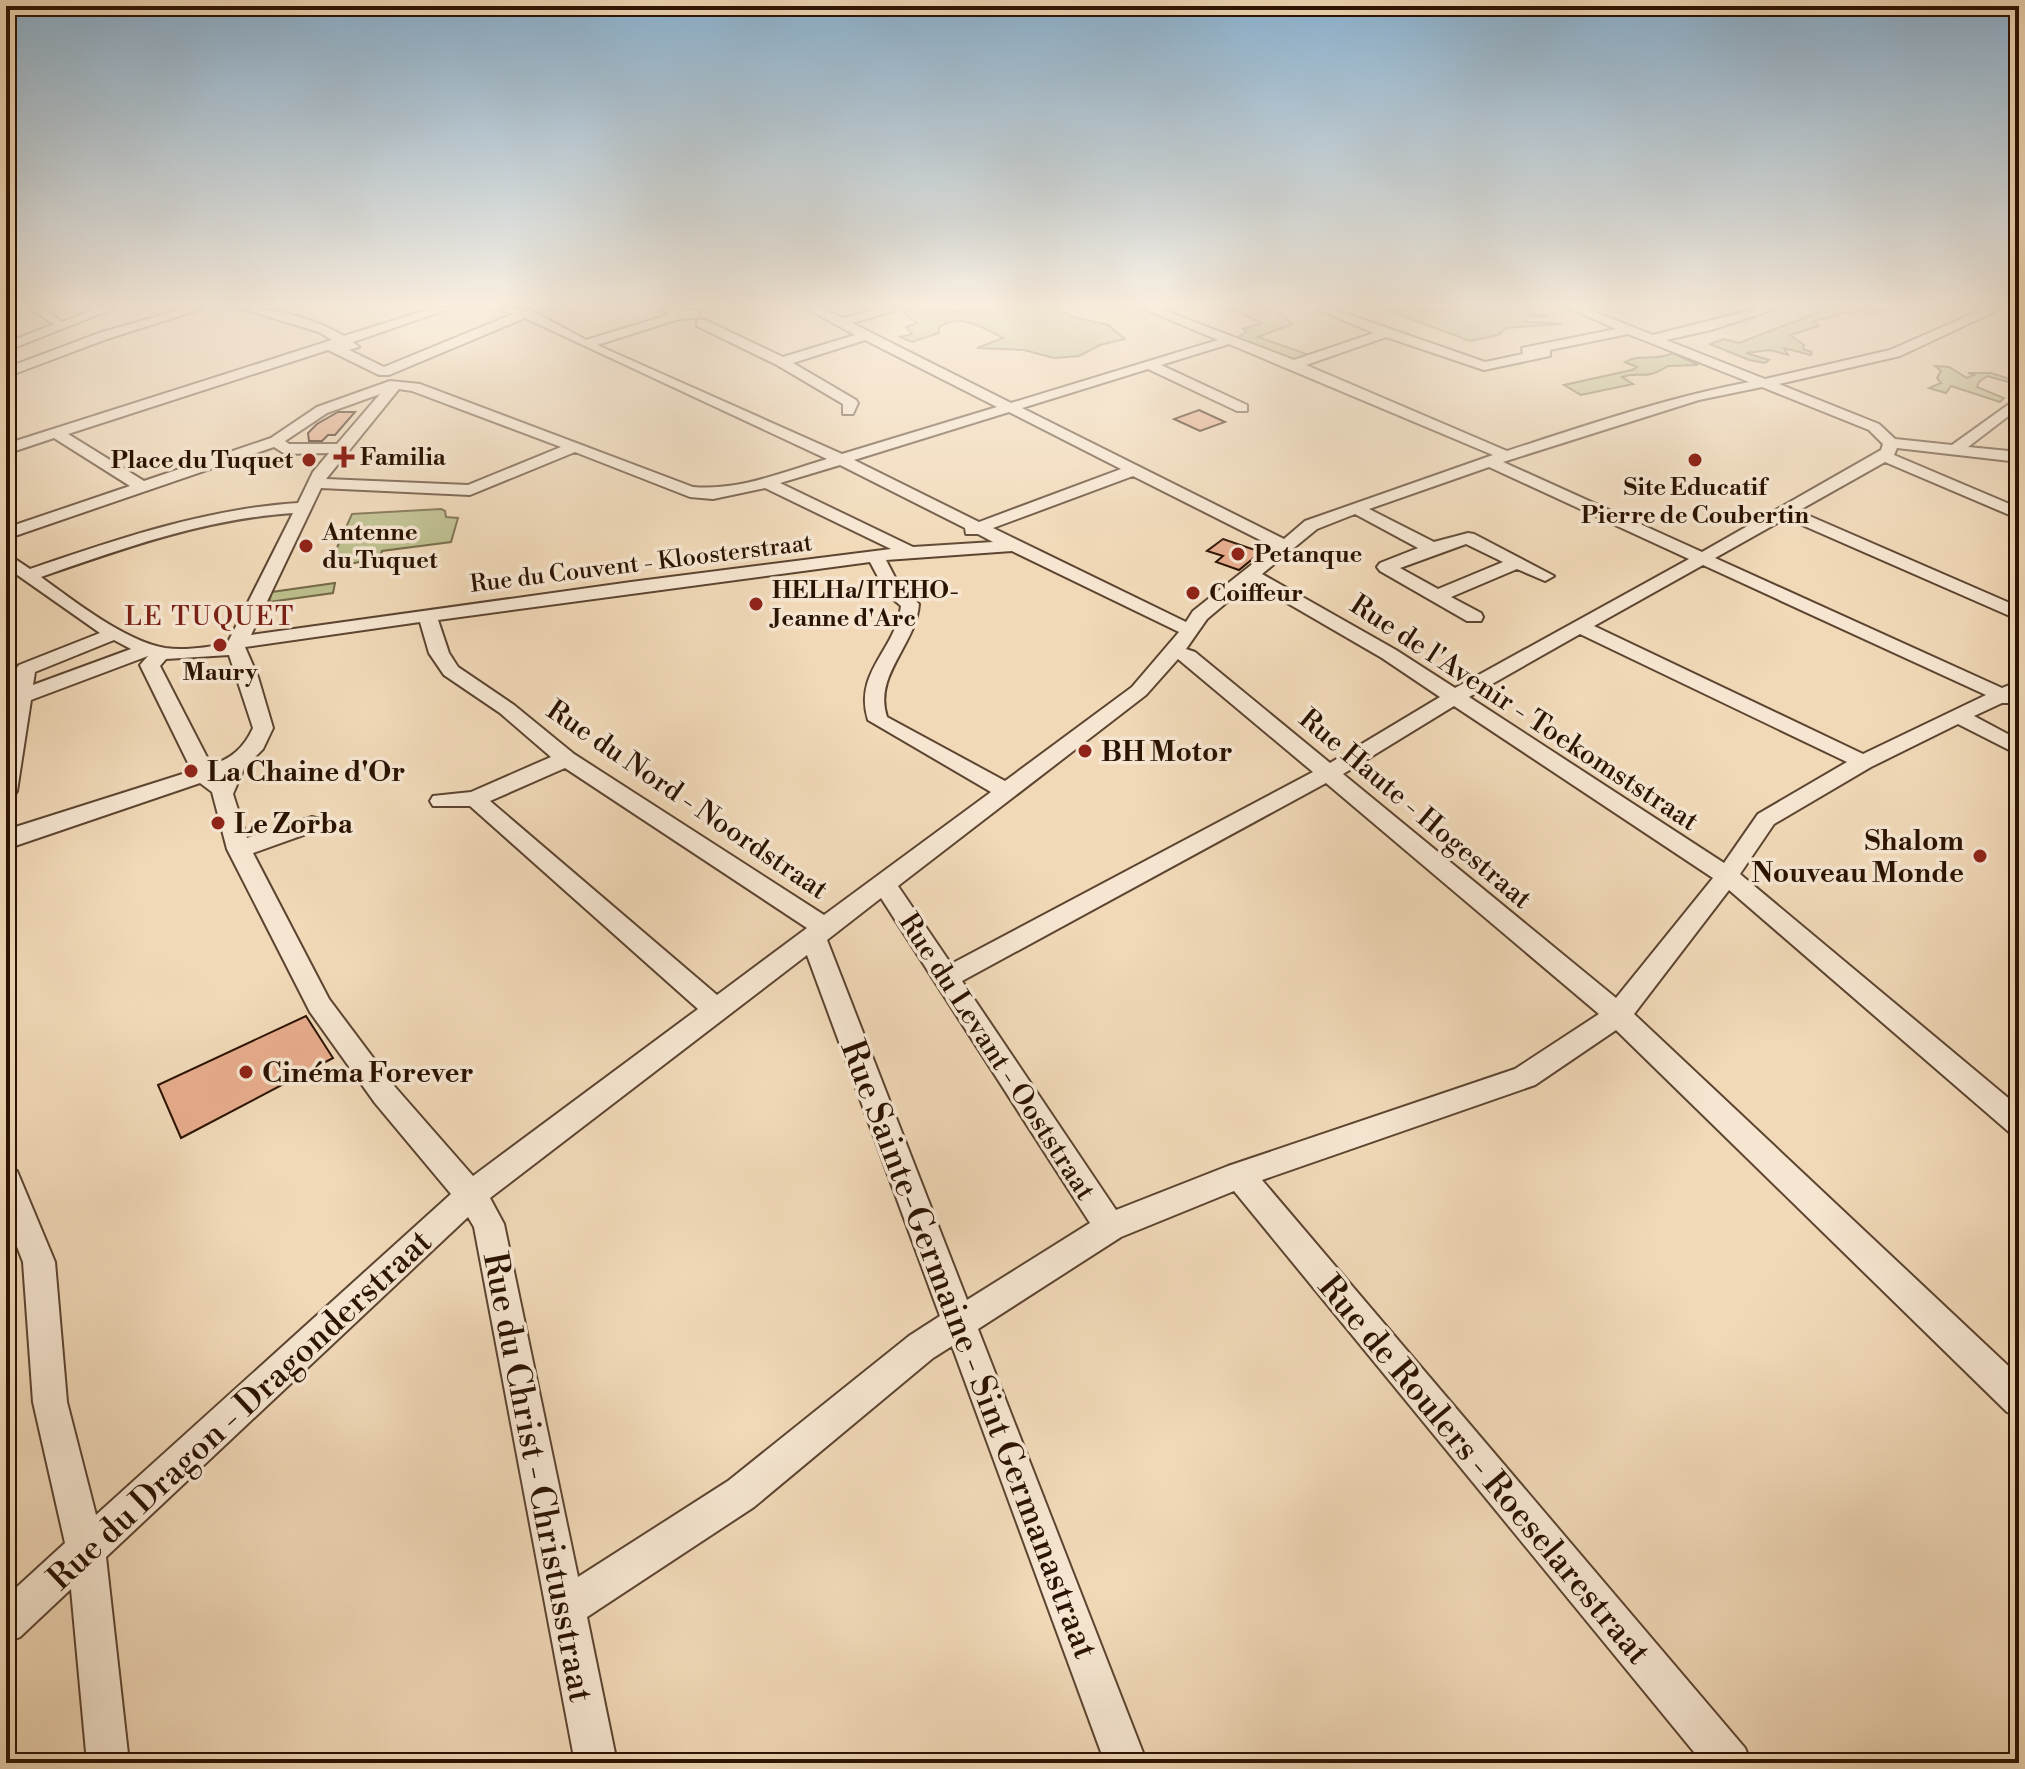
<svg xmlns="http://www.w3.org/2000/svg" width="2025" height="1769" font-family="'Libre Bodoni',serif">
	<rect width="100%" height="100%" fill="#f1d9b8"/>
	<filter id="stains"><feTurbulence type="fractalNoise" baseFrequency=".0025" numOctaves="4"/><feColorMatrix values="0 0 0 0 .2 0 0 0 0 .09 0 0 0 0 .02 0 0 0 .5 -.17"/></filter>
	<radialGradient id="worn" r=".72"><stop offset=".6" stop-color="#630" stop-opacity="0"/><stop offset="1" stop-color="#630" stop-opacity=".3"/></radialGradient>
	<!-- green -->
	<g fill="#bcbf8d" stroke="#746948" stroke-width="2">
		<path d="M936,308L970,314L961,308H1055L1073,317L1108,325L1125,339L1100,345L1079,356L1054,358L1024,350L977,348L1003,338C983,328 961,312 939,327V333L912,342L900,337L912,334L906,327L917,323L903,313L919,308Z"/>
		<path d="M1211,308H1265L1285,316L1292,324L1258,337L1312,356L1297,362L1235,339L1246,332L1243,329L1262,323L1235,311Z"/>
		<path d="M1381,308L1450,311L1456,308H1527L1534,314L1548,317L1528,316L1527,322L1562,324L1506,328L1498,335L1470,341Z"/>
		<path d="M1830,308H1869L1884,311L1872,315L1858,310L1852,314L1837,312L1834,314L1839,315L1814,321L1819,326L1790,335L1804,345L1803,349L1812,352L1811,355L1784,348L1788,355L1770,350L1746,353L1769,360L1765,363L1749,360L1710,344L1724,339L1739,343Z"/>
		<path d="M1673,353L1698,365L1668,366C1645,381 1640,371 1622,377L1633,384L1581,395L1564,385L1632,370L1637,367L1625,362C1640,353 1654,362 1673,353Z"/>
		<path d="M1935,366L1949,367L1967,378L1974,375L1968,373H1991L2013,380L2008,382L1987,376L1979,382L1977,387L2004,398L2000,402L1951,386L1946,393L1929,388L1941,383L1937,378L1941,371Z"/>
		<path d="M441,509L445,511L446,517L458,518L451,542L382,551L380,557L351,564L352,559L336,563L335,552L352,514Z"/>
		<path d="M335,583L333,593L269,602L272,592Z"/>
	</g>
	<!-- building -->
	<g fill="#e8ad8e" stroke="#2b1302" stroke-width="2">
		<path d="M1199,410L1225,422L1200,431L1174,419Z"/>
		<path d="M338,412H355L335,435H328L322,441H309L308,433L317,424Z"/>
		<path d="M1223,539L1261,552L1239,570L1216,562L1223,556L1207,551Z"/>
		<path d="M306,1016L333,1058L181,1138L158,1085Z"/>
	</g>
	<g fill="none" stroke-linecap="round" stroke-linejoin="round">
		<defs>
			<g id="minor">
				<path d="M28,308H42L62,322L98,308H115L6,351V343L54,324Z"/>
				<path d="M186,308H204L107,339L6,377V368L99,333Z"/>
				<path d="M239,308C273,307 315,319 344,336L433,308H451L353,342L359,347L349,350L384,367L513,314L496,308L531,310L586,340L668,315L660,308L694,310L700,314L695,318L679,319L597,345L842,454L997,407L865,340L793,363L856,400L858,403L853,414H843V404L777,365L697,326V320H705L783,357L855,335L806,308H821L842,318L883,308H903L852,323L1011,403L1218,340L1142,308H1158L1294,360L1374,333L1319,310L1330,308L1485,362L1523,354L1522,348L1616,329L1569,308H1585L1653,335L1760,308H1778L1711,330L1666,340L1765,379L1890,350L1986,308H2002L1900,356L1779,384L1879,424L1895,439L1952,445L2019,397V408L1968,447L2019,452V462L1897,448L1894,455L2019,508V519L1885,462L1798,511L2019,607V620L1786,518L1715,558L2002,688L2019,681L2017,703H2002L1974,716L2019,740V755L1958,724L1871,767L1774,824L1740,874L2019,1107V1136L2009,1132L1729,890L1634,1014L2019,1376V1417L2007,1412L1616,1030L1535,1085L1262,1180L1745,1748L1751,1763H1703L1234,1191L1121,1237L978,1329L1147,1763H1105L952,1346L933,1358L754,1507L587,1617L617,1763H575L474,1227L468,1217L106,1557L129,1763H87L71,1589L20,1637L6,1643V1597L65,1543L33,1402L23,1262L6,1218V1167L17,1171L55,1262L67,1402L96,1515L451,1194L375,1103L310,1012L227,849L212,792L200,783L6,849V830L192,771L140,665L148,656L31,700L17,791L14,796L6,798V728L16,669L19,665L100,633L6,567V553L30,569C118,539 205,509 298,503L313,472L329,453L285,454L274,447L6,539V528L130,486L54,438L6,454V444L332,340L319,332ZM525,318L827,459C783,472 739,491 693,487L420,384L390,381L317,407L271,438L144,481L68,434L328,350L379,375H389ZM1628,334L1749,382C1666,398 1587,425 1507,451L1306,365L1386,337L1484,370L1550,356V350ZM1229,344L1493,455L1305,521L1284,539L1022,408L1148,369L1237,411H1247V405L1161,365ZM1762,387L1869,430L1883,444L1881,450L1702,552L1503,462L1699,400ZM399,389L412,391L561,447L468,485L326,479ZM380,394L337,444H289L285,441L327,413ZM1009,412L1121,469L979,522L854,460ZM575,452L690,497L713,499L765,488L891,549L631,582L251,635L321,488L470,495ZM840,465L965,528L966,534H978L993,542L913,547L780,483ZM1489,467L1689,559L1455,688L1396,650L1262,574L1317,529L1355,514L1418,548L1380,563L1377,567L1380,571L1467,621H1481L1483,617L1481,613L1451,597L1517,569L1545,581L1554,576L1474,534L1468,533L1434,542L1369,509ZM1133,476L1274,547L1193,611L1186,622L993,528ZM293,513L227,644C207,647 185,651 165,648C125,641 74,601 41,577C124,548 205,519 293,513ZM1466,544L1503,562L1438,589L1400,568ZM1012,551L1179,632L1132,687L1005,781L887,717C873,675 916,645 919,604L900,587L886,560ZM870,562L887,594L901,606C896,650 853,672 868,720L991,792L824,915L574,754L514,705L458,667L449,653L438,620ZM1703,565L1986,695L1863,754L1594,626ZM1251,582L1382,658L1440,697L1330,763L1195,652L1186,649L1207,619ZM420,622L429,653L444,675L500,713L551,757L471,792L433,796L430,801L433,806H470L698,1009L473,1176L395,1087L329,999L253,853L320,829L323,824L320,819L312,817L247,838L233,794L244,768L263,749L273,728L258,677L245,647ZM1580,634L1847,762L1758,814L1724,863L1469,697ZM114,640L131,649L33,685L35,672ZM229,655L253,728C244,748 231,759 211,765L160,666L166,659ZM1178,659L1313,772L951,964L898,886L1146,695ZM1454,706L1713,878L1616,998L1343,774ZM565,768L807,928L717,995L490,801ZM1326,783L1599,1014L1515,1069L1228,1166L1116,1210L962,981ZM881,898L1090,1223L967,1300L827,940ZM807,955L940,1316L909,1336L728,1481L578,1577L504,1224L490,1198Z"/>
			</g>
		</defs>
		<!-- minor casing -->
		<use href="#minor" stroke="#5c4430" stroke-width="4"/>
		<!-- minor -->
		<use href="#minor" fill="#f6e6d1" fill-rule="evenodd"/>
	</g>
	<!-- sky -->
	<linearGradient id="sky" x2="0" y2="1"><stop stop-color="#8bb5d6"/><stop offset="0.55" stop-color="#f9eedf"/><stop offset="1" stop-color="#f9eedf" stop-opacity="0"/></linearGradient>
	<rect width="2025" height="555" fill="url(#sky)"/>
	<!-- markers -->
	<g fill="#8f2418" stroke="#f6e6d1" stroke-width="3">
		<path d="M340 445h8v8h8v8h-8v8h-8v-8h-8v-8h8z"/>
		<circle cx="309" cy="460" r="8"/>
		<circle cx="1695" cy="460" r="8"/>
		<circle cx="306" cy="546" r="8"/>
		<circle cx="1238" cy="554" r="8"/>
		<circle cx="1193" cy="593" r="8"/>
		<circle cx="756" cy="604" r="8"/>
		<circle cx="220" cy="645" r="8"/>
		<circle cx="1085" cy="751" r="8"/>
		<circle cx="191" cy="771" r="8"/>
		<circle cx="218" cy="823" r="8"/>
		<circle cx="1980" cy="856" r="8"/>
		<circle cx="246" cy="1072" r="8"/>
	</g>
	<g text-anchor="middle" stroke-width="7" stroke-linejoin="round" paint-order="stroke">
		<!-- far-poi labels -->
		<g font-size="24" font-weight="bold" fill="#2b1302" stroke="#f6e6d1" text-anchor="start">
			<text x="360" y="465">Familia</text>
			<text x="293" y="468" text-anchor="end">Place du Tuquet</text>
			<text x="1695" y="495" text-anchor="middle">Site Educatif<tspan x="1695" dy="28">Pierre de Coubertin</tspan></text>
			<text x="322" y="540">Antenne<tspan x="322" dy="28">du Tuquet</tspan></text>
			<text x="1254" y="562">Petanque</text>
			<text x="772" y="598">HELHa/ ITEHO-<tspan x="772" dy="28">Jeanne d'Arc</tspan></text>
			<text x="1209" y="601">Coiffeur</text>
			<text x="220" y="680" text-anchor="middle">Maury</text>
		</g>
		<!-- far-street labels -->
		<g font-size="24" fill="#2b1302" stroke="#f6e6d1">
			<text transform="translate(641 563) rotate(-7)" y="8">Rue du Couvent - Kloosterstraat</text>
		</g>
		<!-- far-neighbourhood labels -->
		<g font-size="26" letter-spacing="2" fill="#7a1f14" stroke="#f6e6d1">
			<text x="210" y="625">LE TUQUET</text>
		</g>
		<!-- street labels -->
		<g font-size="28" fill="#2b1302" stroke="#f6e6d1">
			<text transform="translate(1525 712) rotate(33)" y="10">Rue de l'Avenir - Toekomststraat</text>
			<text transform="translate(688 799) rotate(34)" y="10">Rue du Nord - Noordstraat</text>
			<text transform="translate(1416 808) rotate(40)" y="10">Rue Haute - Hogestraat</text>
			<text transform="translate(998 1056) rotate(57)" y="10">Rue du Levant - Ooststraat</text>
		</g>
		<!-- poi labels -->
		<g font-size="28" font-weight="bold" fill="#2b1302" stroke="#f6e6d1" text-anchor="start">
			<text x="1101" y="761">BH Motor</text>
			<text x="207" y="781">La Chaine d'Or</text>
			<text x="234" y="833">Le Zorba</text>
			<text x="1964" y="850" text-anchor="end">Shalom<tspan x="1964" dy="32">Nouveau Monde</tspan></text>
			<text x="262" y="1082">Cinéma Forever</text>
		</g>
		<!-- near-street labels -->
		<g font-size="34" fill="#2b1302" stroke="#f6e6d1">
			<text transform="translate(970 1349) rotate(69)" y="12">Rue Sainte-Germaine - Sint Germanastraat</text>
			<text transform="translate(239 1409) rotate(-43)" y="12">Rue du Dragon - Dragonderstraat</text>
			<text transform="translate(1485 1469) rotate(50)" y="12">Rue de Roulers - Roeselarestraat</text>
			<text transform="translate(539 1477) rotate(79)" y="12">Rue du Christ - Christusstraat</text>
		</g>
	</g>
	<!-- margin -->
	<rect width="2025" height="1769" fill="none" stroke="#f1d9b8" stroke-width="32"/>
	<rect x="8" y="8" width="2009" height="1753" fill="none" stroke="#2b1302" stroke-width="4"/>
	<rect x="16" y="16" width="1993" height="1737" fill="none" stroke="#2b1302" stroke-width="2"/>
	<rect width="100%" height="100%" filter="url(#stains)"/>
	<rect width="100%" height="100%" fill="url(#worn)"/>
</svg>
